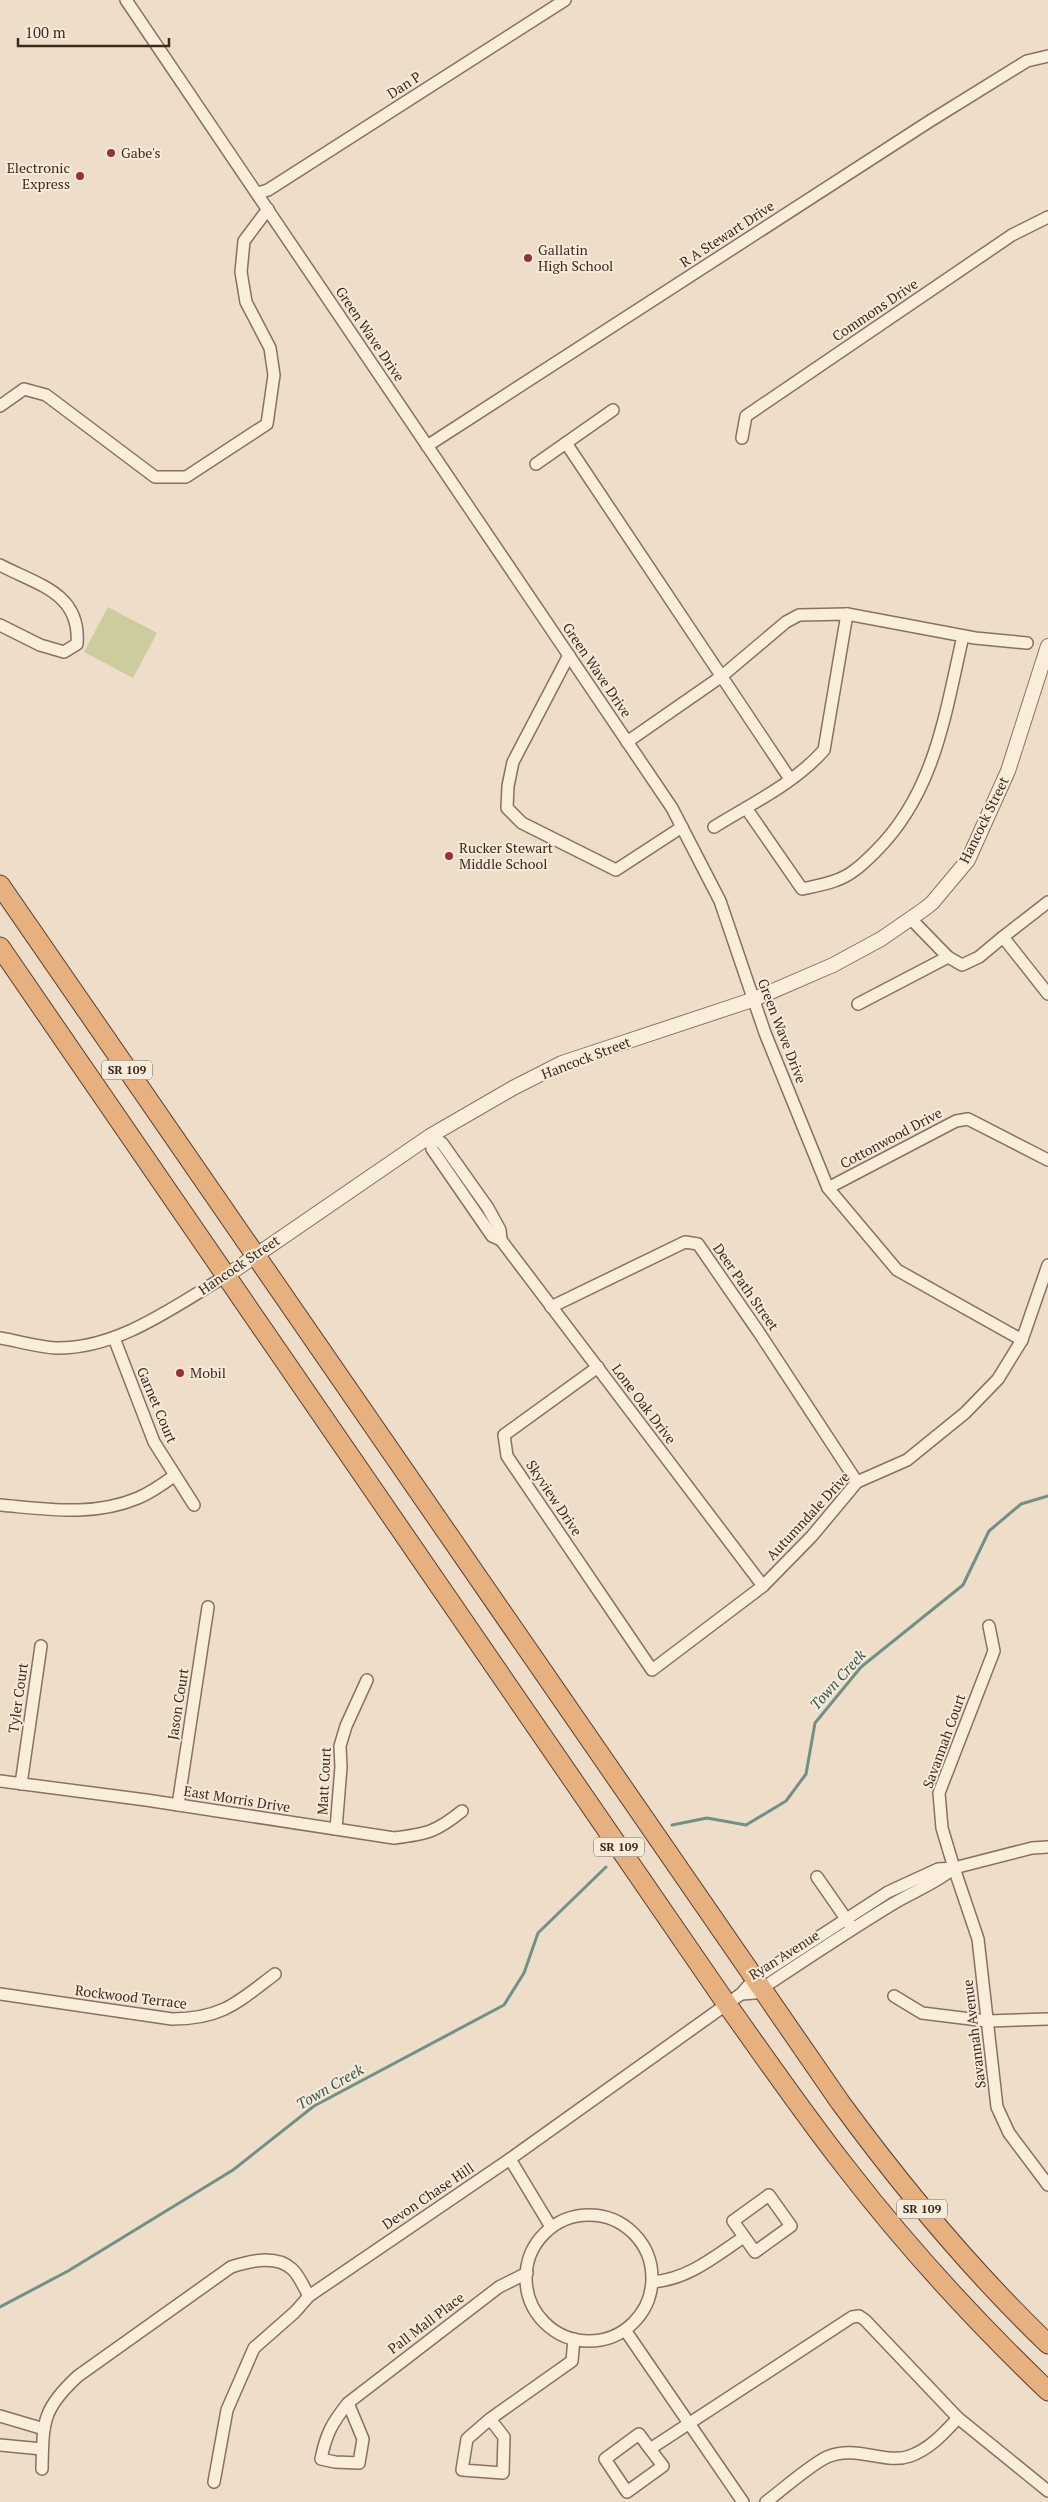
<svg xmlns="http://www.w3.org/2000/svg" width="1048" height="2502" font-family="'PT Serif',serif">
	<rect width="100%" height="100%" fill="#eedec9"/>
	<!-- green -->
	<path fill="#cdcc9c" d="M108,607L157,633L133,678L84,652Z"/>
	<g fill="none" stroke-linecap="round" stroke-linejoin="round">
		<!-- stream -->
		<g stroke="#709185" stroke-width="3">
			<path d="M672,1825L707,1818L746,1825L786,1801L806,1774L815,1723L861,1667L963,1585L989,1531L1021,1504L1048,1496"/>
			<path d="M0,2307L68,2271L233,2170L314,2106L504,2005L524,1973L538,1933L606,1867"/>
		</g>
		<defs>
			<g id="minor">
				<path d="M126,0L672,808L720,901L765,1033L828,1188L897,1270L1022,1340"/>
				<path d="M258,193L268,190L565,0"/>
				<path d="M0,406L24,389L46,395L155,477H186L267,424L274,375L270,348L246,302L241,272L244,241L268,209"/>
				<path d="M742,438L746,416L1012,235L1048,217"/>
				<path d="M566,443L790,779"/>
				<path d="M427,446L930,121L1027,61L1048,56"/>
				<path d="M536,464L613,410"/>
				<path d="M0,565C38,585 81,593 77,644L64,652L40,645L0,625"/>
				<path d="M569,655L513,762L508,786L507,808L522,823L616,870L682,827"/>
				<path d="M627,742L722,676L786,622L799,615L847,614L975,638L1027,643"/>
				<path d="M746,808L802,889C820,885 840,882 855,870C862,865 869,858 875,852C935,793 945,714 963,636"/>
				<path d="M714,827C751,804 795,783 824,750L847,614"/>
				<path d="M911,919L948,957L962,965L979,957L1003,937L1048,994"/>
				<path d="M1003,937L1048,902"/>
				<path d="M858,1004L948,957"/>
				<path d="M430,1136L432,1149L492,1236L501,1240L763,1586"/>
				<path d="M430,1136L442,1143L488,1208L500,1230L501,1240"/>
				<path d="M828,1188L956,1121L968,1119L1048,1160"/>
				<path d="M551,1307L685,1242L698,1244L760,1334L857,1482"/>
				<path d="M0,1338C18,1341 38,1347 56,1348C119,1349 174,1306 226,1276"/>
				<path d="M114,1338L154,1442L194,1505"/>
				<path d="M598,1367L504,1435L507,1456L652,1670L763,1586L812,1536L857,1482L907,1460L965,1413L998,1379L1022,1340L1048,1265"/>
				<path d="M0,1505C46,1509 93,1517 138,1498C150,1493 163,1484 174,1476"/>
				<path d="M989,1626L994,1651L939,1793L942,1828L954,1868L978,1939L997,2107L1009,2133L1048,2185"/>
				<path d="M0,1781L146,1800L394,1838C427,1834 436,1832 462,1811"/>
				<path d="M21,1784L41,1646"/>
				<path d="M178,1805L208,1607"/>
				<path d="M336,1829L341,1767L340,1746L346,1726L367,1680"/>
				<path d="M817,1877L849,1923"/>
				<path d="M0,1994L172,2019C222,2019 238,2002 275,1974"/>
				<path d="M741,1994L755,1993C800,1963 845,1933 891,1905C912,1892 935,1884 954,1868"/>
				<path d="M894,1996L922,2013L987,2021L1048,2019"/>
				<path d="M510,2159L551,2227"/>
				<path d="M769,2195L791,2226L755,2252L733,2221Z"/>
				<circle cx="589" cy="2278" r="63"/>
				<path d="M653,2282C689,2279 715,2256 744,2237"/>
				<path d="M625,2330L743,2502"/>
				<path d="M348,2403L363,2439L359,2463L335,2462L321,2459C326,2434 332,2423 348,2403L499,2287L527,2273"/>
				<path d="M0,2416L44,2429"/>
				<path d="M490,2419L504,2437L503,2473L462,2470L467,2439L490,2419L572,2361L574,2339"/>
				<path d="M0,2445L42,2449"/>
				<path d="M650,2449L663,2466L627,2492L605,2459L639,2434L650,2449L852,2317L859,2316L865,2320L958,2418L1048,2491"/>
				<path d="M42,2469C43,2422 42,2409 78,2376L231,2267C249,2261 276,2254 292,2269C299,2275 304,2288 309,2296"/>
				<path d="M214,2482L227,2410L254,2348L295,2312L309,2296L510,2159L741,1994L754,1979L888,1892L938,1869L954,1868L1032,1848L1048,1847"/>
				<path d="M766,2502C782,2490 810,2465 827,2457C856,2444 885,2465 910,2456C930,2449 944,2433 958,2418"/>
			</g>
			<path id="tertiary" d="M226,1276L430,1136L513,1088L562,1063L752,1000L833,965L881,939L923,910L932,903L968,860L1008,771L1048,646"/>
			<g id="trunk">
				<path d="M0,885L840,2102C903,2188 971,2270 1048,2344"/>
				<path d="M0,947L726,2003C766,2059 805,2116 847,2169C908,2248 976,2322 1048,2391"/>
			</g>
		</defs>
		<!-- minor casing -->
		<use href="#minor" stroke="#8b705d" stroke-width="14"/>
		<!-- tertiary casing -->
		<use href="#tertiary" stroke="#8b705d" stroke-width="16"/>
		<!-- trunk casing -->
		<use href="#trunk" stroke="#593f31" stroke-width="21"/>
		<!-- minor -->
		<use href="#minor" stroke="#f9eddc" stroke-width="11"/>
		<!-- tertiary -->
		<use href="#tertiary" stroke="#f9eddc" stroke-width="14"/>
		<!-- trunk -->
		<use href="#trunk" stroke="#e6b07f" stroke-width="19"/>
	</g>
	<!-- markers -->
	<g fill="#992e3c" stroke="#f6ead9" stroke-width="2">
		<circle cx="111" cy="153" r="5"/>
		<circle cx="80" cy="176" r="5"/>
		<circle cx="528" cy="258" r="5"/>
		<circle cx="449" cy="856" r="5"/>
		<circle cx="180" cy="1373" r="5"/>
	</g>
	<g text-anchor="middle" stroke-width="4" stroke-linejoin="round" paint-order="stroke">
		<!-- shield labels -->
		<g fill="#f6ead9" stroke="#746458" stroke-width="1">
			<rect x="102" y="1060.5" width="50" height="19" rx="4"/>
			<rect x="594" y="1837.5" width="50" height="19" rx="4"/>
			<rect x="897" y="2199.5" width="50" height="19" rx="4"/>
		</g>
		<g font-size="12" font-weight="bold" fill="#3c2a21">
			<text x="127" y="1074">SR 109</text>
			<text x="619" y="1851">SR 109</text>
			<text x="922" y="2213">SR 109</text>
		</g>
		<!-- street labels -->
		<g font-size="14" fill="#3c2a21" stroke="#f6ead9">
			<text transform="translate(404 85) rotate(-33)" y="5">Dan P</text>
			<text transform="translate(727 234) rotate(-33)" y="5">R A Stewart Drive</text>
			<text transform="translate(875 310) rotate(-34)" y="5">Commons Drive</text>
			<text transform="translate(370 334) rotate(56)" y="5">Green Wave Drive</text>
			<text transform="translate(597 670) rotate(56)" y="5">Green Wave Drive</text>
			<text transform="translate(984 820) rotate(-64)" y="5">Hancock Street</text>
			<text transform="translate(782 1031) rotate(69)" y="5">Green Wave Drive</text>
			<text transform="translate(586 1058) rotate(-21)" y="5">Hancock Street</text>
			<text transform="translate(891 1138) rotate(-28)" y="5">Cottonwood Drive</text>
			<text transform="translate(239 1265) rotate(-34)" y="5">Hancock Street</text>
			<text transform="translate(746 1287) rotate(55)" y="5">Deer Path Street</text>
			<text transform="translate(644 1404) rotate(53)" y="5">Lone Oak Drive</text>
			<text transform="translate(157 1405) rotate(67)" y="5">Garnet Court</text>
			<text transform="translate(554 1498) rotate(56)" y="5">Skyview Drive</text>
			<text transform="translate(808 1516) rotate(-47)" y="5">Autumndale Drive</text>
			<text transform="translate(18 1698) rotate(-82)" y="5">Tyler Court</text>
			<text transform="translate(178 1704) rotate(-81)" y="5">Jason Court</text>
			<text transform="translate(944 1741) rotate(-70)" y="5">Savannah Court</text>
			<text transform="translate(324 1781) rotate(-87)" y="5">Matt Court</text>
			<text transform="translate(237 1799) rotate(9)" y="5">East Morris Drive</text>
			<text transform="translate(784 1955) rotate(-32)" y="5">Ryan Avenue</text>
			<text transform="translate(131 1997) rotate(7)" y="5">Rockwood Terrace</text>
			<text transform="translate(974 2034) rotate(-97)" y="5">Savannah Avenue</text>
			<text transform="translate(428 2196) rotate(-34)" y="5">Devon Chase Hill</text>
			<text transform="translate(426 2323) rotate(-37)" y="5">Pall Mall Place</text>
		</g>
		<!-- poi labels -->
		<g font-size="14" fill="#3c2a21" stroke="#f6ead9" text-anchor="start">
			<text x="121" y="158">Gabe's</text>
			<text x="70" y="173" text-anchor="end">Electronic<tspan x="70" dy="16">Express</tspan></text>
			<text x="538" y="255">Gallatin<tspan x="538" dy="16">High School</tspan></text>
			<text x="459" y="853">Rucker Stewart<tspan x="459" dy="16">Middle School</tspan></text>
			<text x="190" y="1378">Mobil</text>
		</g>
		<!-- water labels -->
		<g font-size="15" font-style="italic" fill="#305b53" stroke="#f6ead9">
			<text transform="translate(838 1680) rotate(-48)" y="5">Town Creek</text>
			<text transform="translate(330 2087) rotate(-30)" y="5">Town Creek</text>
		</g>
	</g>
	<!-- scale -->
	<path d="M18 38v8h151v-8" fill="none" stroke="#3c2a21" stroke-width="2.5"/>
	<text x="25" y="38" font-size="15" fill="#3c2a21" stroke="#f6ead9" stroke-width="4" paint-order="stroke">100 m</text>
</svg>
